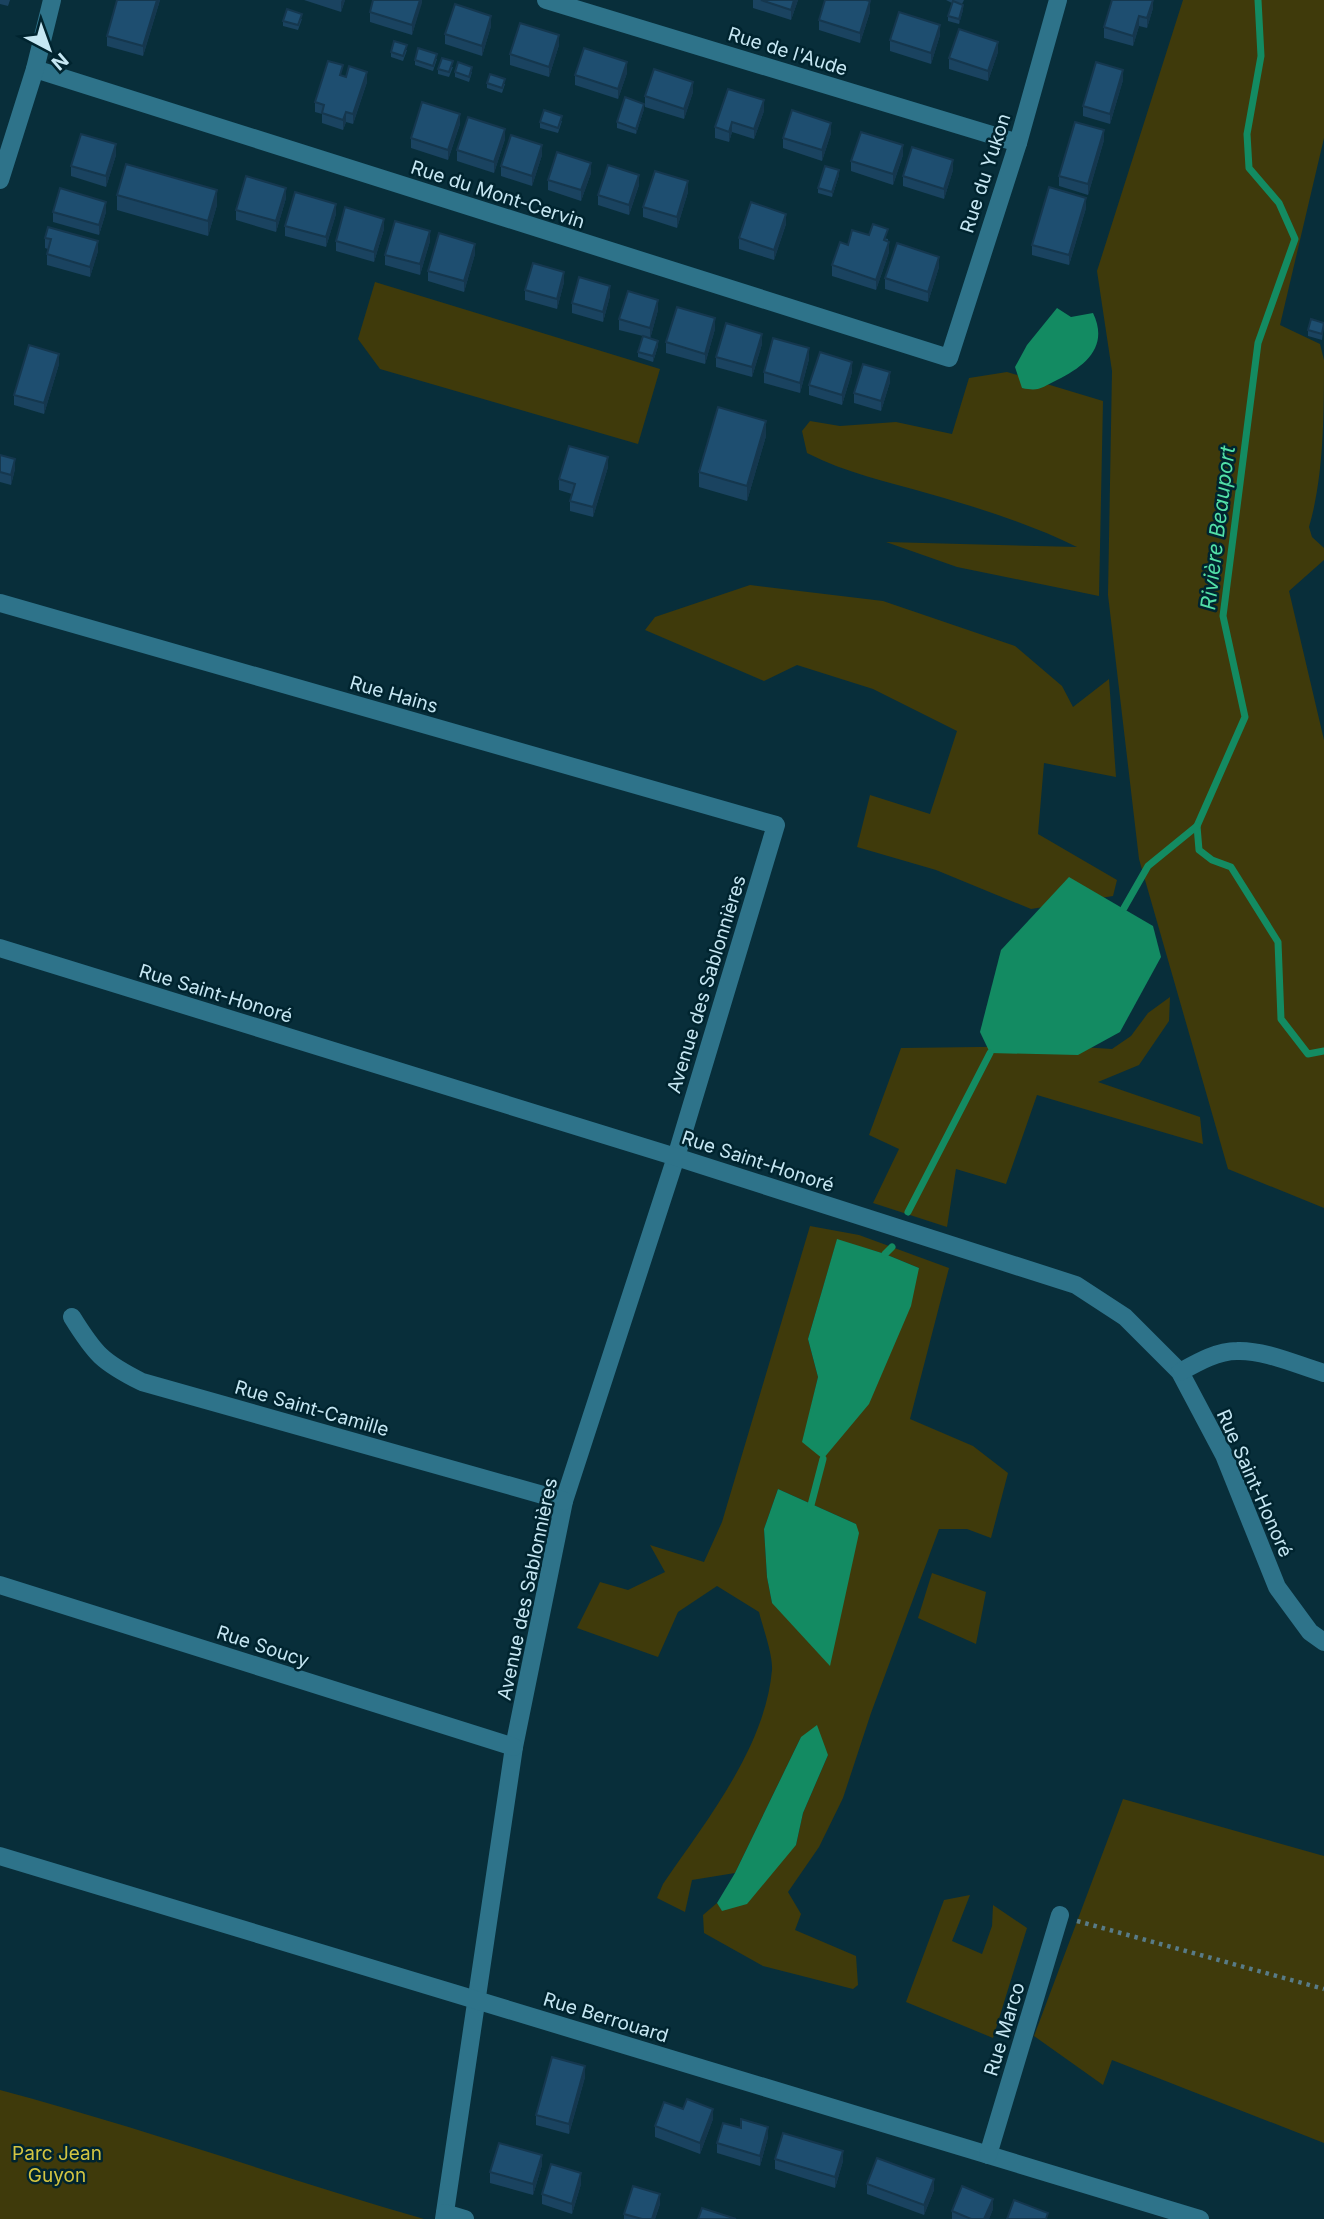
<svg xmlns="http://www.w3.org/2000/svg" width="1324" height="2219" font-family="Inter,sans-serif">
	<rect width="100%" height="100%" fill="#082e3a"/>
	<!-- green -->
	<g fill="#3f3a0b" fill-rule="evenodd">
		<path d="M1183,0H1324V138L1280,325L1320,344L1324,360C1324,415 1324,476 1309,527L1312,537L1324,548V560L1289,591L1324,740V1208L1228,1169L1139,859L1108,595L1112,371L1097,271Z"/>
		<path d="M375,282L660,369L638,444L380,369L358,339Z"/>
		<path d="M1007,372L1103,401L1099,596L957,567L886,542L1077,547C1031,524 979,508 930,494C888,482 846,473 807,453L802,431L810,421L840,426L896,422L952,434L969,378Z"/>
		<path d="M750,585L883,601L1015,646L1062,686L1073,707L1109,679L1116,777L1044,763L1038,834L1117,880L1113,896L1031,909L936,870L857,847L870,795L930,814L957,731L873,689L797,665L764,681L645,630L655,617Z"/>
		<path d="M1170,997L1169,1021L1139,1065L1098,1082L1200,1117L1203,1144L1037,1095L1006,1184L956,1169L947,1227L873,1203L899,1149L869,1135L901,1048L1065,1046L1112,1049L1131,1036L1148,1013Z"/>
		<path d="M810,1226L859,1235L949,1268L910,1419L973,1446L1008,1473L991,1538L967,1529H939L871,1713L843,1798L819,1847L788,1892L801,1914L795,1930L856,1956L858,1985L853,1989L763,1966L704,1933L703,1915L717,1903L722,1910L796,1845L803,1813L828,1755L801,1737L735,1873L692,1880L685,1912L657,1898L663,1884C706,1821 765,1748 772,1670C773,1655 763,1628 759,1612L717,1586L678,1612L658,1657L577,1628L600,1582L628,1590L665,1572L650,1545L704,1562L722,1522ZM837,1240L885,1254L919,1268L803,1442L818,1377L808,1339ZM778,1489L856,1524L772,1603L767,1577L764,1529Z"/>
		<path d="M932,1573L986,1592L976,1644L918,1618Z"/>
		<path d="M1123,1799L1324,1856V2143L1112,2060L1103,2085L1034,2036Z"/>
		<path d="M970,1895L952,1941L982,1954L992,1926L993,1905L1027,1928L993,2038L906,2002L944,1900Z"/>
		<path d="M0,2090C143,2128 282,2178 424,2219H0Z"/>
	</g>
	<!-- water -->
	<g fill="#138b62">
		<path d="M1057,308L1071,317L1093,313C1109,346 1086,366 1057,380C1042,387 1040,392 1022,388L1015,367L1027,345Z"/>
		<path d="M1069,877L1153,926L1161,957L1120,1032L1078,1055L990,1053L980,1032L1001,950Z"/>
		<path d="M837,1239L885,1254L919,1268L911,1306L869,1404L823,1459L802,1442L818,1377L808,1339Z"/>
		<path d="M778,1489L856,1524L859,1533L830,1666L772,1603L767,1577L764,1529Z"/>
		<path d="M817,1725L828,1755L803,1813L796,1845L747,1904L722,1911L717,1903L735,1873L801,1737Z"/>
	</g>
	<g fill="none" stroke-linecap="round" stroke-linejoin="round">
		<!-- stream -->
		<g stroke="#138b62" stroke-width="7">
			<path d="M1258,0L1261,56L1247,134L1249,168L1279,203L1295,239L1258,343L1223,616L1245,717L1197,826L1199,850L1212,860L1231,867L1278,942L1281,1019L1308,1054L1324,1051"/>
			<path d="M1124,908L1148,866L1197,826"/>
			<path d="M908,1212L990,1053"/>
			<path d="M885,1254L892,1247"/>
			<path d="M811,1505L823,1459"/>
		</g>
		<!-- path -->
		<path stroke="#587b87" stroke-width="4.5" stroke-dasharray="3.5 5" stroke-linecap="butt" d="M1077,1921L1324,1989"/>
		<!-- minor -->
		<g stroke="#2e738a" stroke-width="18">
			<path d="M546,0L1018,143"/>
			<path d="M35,69L949,358L1018,143L1058,0"/>
			<path d="M0,180L35,69L52,0"/>
			<path d="M0,603L776,825L676,1157L564,1501L514,1747L444,2219"/>
			<path d="M0,948L676,1157L1076,1285L1125,1317L1180,1372L1224,1455L1277,1587L1310,1632L1324,1642"/>
			<path d="M72,1317C95,1354 102,1362 142,1382L564,1501"/>
			<path d="M1180,1372C1198,1362 1217,1351 1237,1351C1265,1350 1297,1365 1324,1373"/>
			<path d="M0,1585L514,1747"/>
			<path d="M0,1856L1200,2219"/>
			<path d="M988,2155L1060,1915"/>
			<path d="M445,2213L465,2219"/>
		</g>
	</g>
	<!-- wall -->
	<g fill="#1a4360">
		<path d="M0,0H10L8,6L0,4Z"/>
		<path d="M117,0H160L143,56L107,46V36Z"/>
		<path d="M304,0H345L341,12Z"/>
		<path d="M422,0L412,35L370,22V12Z"/>
		<path d="M753,0H798L791,20L753,8Z"/>
		<path d="M946,0H964L962,4L963,10L959,24L948,21V16L952,3Z"/>
		<path d="M1153,0V8L1147,28L1139,26L1133,46L1104,38V27Z"/>
		<path d="M870,12L860,43L819,30V20Z"/>
		<path d="M302,19L298,30L283,26V21Z"/>
		<path d="M491,26L482,56L445,44V34Z"/>
		<path d="M940,35L931,64L890,51V40Z"/>
		<path d="M559,45L549,77L510,65V54Z"/>
		<path d="M407,50L403,61L391,57V52Z"/>
		<path d="M998,52L988,81L949,69V58Z"/>
		<path d="M437,59L433,71L415,65V60Z"/>
		<path d="M453,67L449,77L438,74V69Z"/>
		<path d="M455,72H472L469,82L455,77Z"/>
		<path d="M627,73L618,99L575,85V75Z"/>
		<path d="M343,76L367,82L353,124L346,122L343,130L322,123V114L315,112V102Z"/>
		<path d="M1123,80L1110,124L1083,116V106Z"/>
		<path d="M487,83L505,84L502,93L487,88Z"/>
		<path d="M693,92L684,119L645,107V96Z"/>
		<path d="M644,109L636,134L617,128V122Z"/>
		<path d="M764,111L754,139L732,132L729,142L715,138V127Z"/>
		<path d="M562,121L558,133L540,128V122Z"/>
		<path d="M460,124L448,160L411,148V138Z"/>
		<path d="M831,133L822,161L783,148V138Z"/>
		<path d="M505,139L494,173L457,161V150Z"/>
		<path d="M1104,140L1088,195L1059,186V176Z"/>
		<path d="M116,155L106,187L71,176V166Z"/>
		<path d="M542,155L532,186L501,176V166Z"/>
		<path d="M903,155L893,185L851,171V161Z"/>
		<path d="M953,170L944,199L903,186V176Z"/>
		<path d="M591,173L581,201L548,190V180Z"/>
		<path d="M839,175L832,197L818,193V188Z"/>
		<path d="M639,185L629,215L598,205V195Z"/>
		<path d="M688,192L677,228L643,217V207Z"/>
		<path d="M117,195L217,205L208,236L117,210Z"/>
		<path d="M286,198L276,232L236,220V210Z"/>
		<path d="M1086,208L1069,265L1032,255V245Z"/>
		<path d="M53,212H106L99,235L53,222Z"/>
		<path d="M336,214L326,247L285,236V226Z"/>
		<path d="M786,224L774,260L739,249V238Z"/>
		<path d="M384,229L374,262L336,251V241Z"/>
		<path d="M869,235L888,239L889,252L876,290L832,276V265L848,245Z"/>
		<path d="M45,238L98,251L90,277L47,265V254L48,249L45,248Z"/>
		<path d="M430,241L420,275L385,265V255Z"/>
		<path d="M475,254L464,292L428,281V271Z"/>
		<path d="M939,267L928,302L885,289V278Z"/>
		<path d="M564,282L557,309L525,300V290Z"/>
		<path d="M610,296L603,322L572,313V303Z"/>
		<path d="M658,310L650,339L658,346L653,362L638,357V352L643,336L619,330V319Z"/>
		<path d="M1324,323L1322,340L1308,336V330Z"/>
		<path d="M715,329L705,364L666,353V342Z"/>
		<path d="M762,344L752,377L716,367V357Z"/>
		<path d="M809,359L800,393L764,383V372Z"/>
		<path d="M59,364L44,414L14,405V395Z"/>
		<path d="M852,372L842,405L809,395V385Z"/>
		<path d="M890,382L881,411L854,403V393Z"/>
		<path d="M766,436L747,501L699,487V472Z"/>
		<path d="M0,455L15,469L11,485L0,482Z"/>
		<path d="M608,467L593,517L570,511V501L572,494L559,490V479Z"/>
		<path d="M585,2077L569,2134L536,2125V2115Z"/>
		<path d="M713,2119L700,2154L655,2137V2126Z"/>
		<path d="M768,2137L760,2166L717,2153V2143Z"/>
		<path d="M775,2159L843,2161L835,2188L775,2169Z"/>
		<path d="M542,2165L533,2195L490,2183V2172Z"/>
		<path d="M581,2184L572,2214L542,2204V2194Z"/>
		<path d="M867,2184L934,2190L924,2215L867,2194Z"/>
		<path d="M660,2204L655,2219H624V2214Z"/>
		<path d="M993,2209L989,2219H952V2211Z"/>
	</g>
	<!-- shaded-wall -->
	<g fill="#15374e">
		<path d="M157,0H160L143,56V46Z"/>
		<path d="M342,0H345L341,12V2Z"/>
		<path d="M420,0H422V3L412,35V25Z"/>
		<path d="M794,0H798L791,20V10Z"/>
		<path d="M1153,0V8L1147,28V18Z"/>
		<path d="M870,1V12L860,43V33Z"/>
		<path d="M963,5V10L959,24V19Z"/>
		<path d="M491,16V26L482,56V46Z"/>
		<path d="M1139,16V26L1133,46V36Z"/>
		<path d="M940,25V35L931,64V53Z"/>
		<path d="M559,35V45L549,77V67Z"/>
		<path d="M998,42V52L988,81V71Z"/>
		<path d="M627,62V73L618,99V89Z"/>
		<path d="M1123,70V80L1110,124V114Z"/>
		<path d="M367,72V82L353,124V114Z"/>
		<path d="M693,82V92L684,119V109Z"/>
		<path d="M764,100V111L754,139V129Z"/>
		<path d="M644,104V109L636,134V129Z"/>
		<path d="M346,112V122L343,130V120Z"/>
		<path d="M460,114V124L448,160V150Z"/>
		<path d="M732,122V132L729,142V132Z"/>
		<path d="M831,123V133L822,161V150Z"/>
		<path d="M505,129V139L494,173V162Z"/>
		<path d="M1104,130V140L1088,195V184Z"/>
		<path d="M116,144V155L106,187V176Z"/>
		<path d="M542,145V155L532,186V176Z"/>
		<path d="M903,145V155L893,185V174Z"/>
		<path d="M953,160V170L944,199V189Z"/>
		<path d="M591,163V173L581,201V190Z"/>
		<path d="M839,170V175L832,197V192Z"/>
		<path d="M639,175V185L629,215V205Z"/>
		<path d="M688,181V192L677,228V217Z"/>
		<path d="M286,188V198L276,232V221Z"/>
		<path d="M217,190V205L208,236V221Z"/>
		<path d="M1086,198V208L1069,265V255Z"/>
		<path d="M106,202V212L99,235V225Z"/>
		<path d="M336,204V214L326,247V237Z"/>
		<path d="M786,214V224L774,260V250Z"/>
		<path d="M384,219V229L374,262V252Z"/>
		<path d="M430,231V241L420,275V264Z"/>
		<path d="M98,241V251L90,277V267Z"/>
		<path d="M889,242V252L876,290V280Z"/>
		<path d="M475,244V254L464,292V281Z"/>
		<path d="M939,257V267L928,302V292Z"/>
		<path d="M564,272V282L557,309V299Z"/>
		<path d="M610,286V296L603,322V312Z"/>
		<path d="M658,300V310L650,339V328Z"/>
		<path d="M715,318V329L705,364V354Z"/>
		<path d="M762,334V344L752,377V367Z"/>
		<path d="M658,341V346L653,362V356Z"/>
		<path d="M809,348V359L800,393V383Z"/>
		<path d="M59,354V364L44,414V403Z"/>
		<path d="M852,362V372L842,405V395Z"/>
		<path d="M890,372V382L881,411V401Z"/>
		<path d="M766,421V436L747,501V486Z"/>
		<path d="M608,457V467L593,517V507Z"/>
		<path d="M15,459V469L11,485V475Z"/>
		<path d="M585,2066V2077L569,2134V2124Z"/>
		<path d="M713,2109V2119L700,2154V2143Z"/>
		<path d="M768,2127V2137L760,2166V2156Z"/>
		<path d="M843,2151V2161L835,2188V2177Z"/>
		<path d="M542,2155V2165L533,2195V2184Z"/>
		<path d="M581,2173V2184L572,2214V2204Z"/>
		<path d="M934,2179V2190L924,2215V2205Z"/>
		<path d="M660,2194V2204L655,2219H652Z"/>
		<path d="M993,2199V2209L989,2219H984Z"/>
	</g>
	<!-- building -->
	<g fill="#1e4e70" stroke="#15374e" stroke-width="2">
		<path d="M117,0H157L143,46L107,36Z"/>
		<path d="M373,0H420L412,25L370,12Z"/>
		<path d="M761,0H794L791,10Z"/>
		<path d="M825,0H866L870,1L860,33L819,20Z"/>
		<path d="M1112,0H1153L1147,18L1139,16L1133,36L1104,27Z"/>
		<path d="M953,1L963,5L959,19L948,16Z"/>
		<path d="M455,4L491,16L482,46L445,34Z"/>
		<path d="M287,9L302,14L298,25L283,21Z"/>
		<path d="M899,12L940,25L931,53L890,40Z"/>
		<path d="M520,23L559,35L549,67L510,54Z"/>
		<path d="M959,29L998,42L988,71L949,58Z"/>
		<path d="M394,41L407,45L403,56L391,52Z"/>
		<path d="M418,48L437,54L433,66L415,60Z"/>
		<path d="M584,48L627,62L618,89L575,75Z"/>
		<path d="M442,58L453,61L449,72L438,69Z"/>
		<path d="M328,61L343,65L340,75L346,77L349,66L367,72L353,114L346,112L343,120L322,113L324,105L315,102Z"/>
		<path d="M458,62L472,67L469,77L455,72Z"/>
		<path d="M1096,62L1123,70L1110,114L1083,106Z"/>
		<path d="M654,69L693,82L684,109L645,96Z"/>
		<path d="M490,74L505,79L502,88L487,83Z"/>
		<path d="M728,89L764,100L754,129L732,122L729,132L715,127Z"/>
		<path d="M625,97L644,104L636,129L617,122Z"/>
		<path d="M422,102L460,114L448,150L411,138Z"/>
		<path d="M544,110L562,116L558,128L540,122Z"/>
		<path d="M792,110L831,123L822,150L783,138Z"/>
		<path d="M468,117L505,129L494,162L457,150Z"/>
		<path d="M1075,122L1104,130L1088,184L1059,176Z"/>
		<path d="M861,132L903,145L893,174L851,161Z"/>
		<path d="M81,134L116,144L106,176L71,166Z"/>
		<path d="M511,135L542,145L532,176L501,166Z"/>
		<path d="M912,147L953,160L944,189L903,176Z"/>
		<path d="M557,152L591,163L581,190L548,180Z"/>
		<path d="M126,164L217,190L208,221L117,195Z"/>
		<path d="M608,165L639,175L629,205L598,195Z"/>
		<path d="M825,166L839,170L832,192L818,188Z"/>
		<path d="M655,171L688,181L677,217L643,207Z"/>
		<path d="M246,176L286,188L276,221L236,210Z"/>
		<path d="M1049,187L1086,198L1069,255L1032,245Z"/>
		<path d="M60,188L106,202L99,225L53,212Z"/>
		<path d="M295,192L336,204L326,237L285,226Z"/>
		<path d="M751,202L786,214L774,250L739,238Z"/>
		<path d="M345,207L384,219L374,252L336,241Z"/>
		<path d="M395,221L430,231L420,264L385,255Z"/>
		<path d="M873,224L888,229L884,240L889,242L876,280L832,265L840,242L848,245L852,230L869,235Z"/>
		<path d="M48,227L98,241L90,267L47,254L51,239L45,238Z"/>
		<path d="M439,233L475,244L464,281L428,271Z"/>
		<path d="M897,243L939,257L928,292L885,278Z"/>
		<path d="M533,263L564,272L557,299L525,290Z"/>
		<path d="M579,277L610,286L603,312L572,303Z"/>
		<path d="M628,291L658,300L650,328L619,319Z"/>
		<path d="M677,307L715,318L705,354L666,342Z"/>
		<path d="M1311,319L1324,323L1322,334L1308,330Z"/>
		<path d="M726,323L762,334L752,367L716,357Z"/>
		<path d="M643,336L658,341L653,356L638,352Z"/>
		<path d="M773,338L809,348L800,383L764,372Z"/>
		<path d="M29,345L59,354L44,403L14,395Z"/>
		<path d="M820,352L852,362L842,395L809,385Z"/>
		<path d="M863,364L890,372L881,401L854,393Z"/>
		<path d="M718,407L766,421L747,486L699,472Z"/>
		<path d="M569,446L608,457L593,507L570,501L575,484L559,479Z"/>
		<path d="M0,455L15,459L11,475L0,472Z"/>
		<path d="M552,2057L585,2066L569,2124L536,2115Z"/>
		<path d="M687,2099L713,2109L700,2143L655,2126L664,2102L683,2109Z"/>
		<path d="M741,2119L768,2127L760,2156L717,2143L723,2123L741,2128Z"/>
		<path d="M783,2133L843,2151L835,2177L775,2159Z"/>
		<path d="M499,2143L542,2155L533,2184L490,2172Z"/>
		<path d="M877,2158L934,2179L924,2205L867,2184Z"/>
		<path d="M551,2164L581,2173L572,2204L542,2194Z"/>
		<path d="M633,2186L660,2194L652,2219H642L624,2214Z"/>
		<path d="M962,2186L993,2199L984,2219H971L952,2211Z"/>
		<path d="M1014,2200L1048,2213L1046,2219H1007Z"/>
		<path d="M702,2208L736,2219H698Z"/>
	</g>
	<g text-anchor="middle" stroke-width="5" stroke-linejoin="round" paint-order="stroke">
		<!-- street labels -->
		<g font-size="19" fill="#c6e7f3" stroke="#00242f">
			<text transform="translate(788 51) rotate(17)" y="7">Rue de l'Aude</text>
			<text transform="translate(985 173) rotate(-72)" y="7">Rue du Yukon</text>
			<text transform="translate(498 194) rotate(18)" y="7">Rue du Mont-Cervin</text>
			<text transform="translate(394 694) rotate(16)" y="7">Rue Hains</text>
			<text transform="translate(706 984) rotate(-73)" y="7">Avenue des Sablonnières</text>
			<text transform="translate(216 993) rotate(17)" y="7">Rue Saint-Honoré</text>
			<text transform="translate(758 1161) rotate(18)" y="7">Rue Saint-Honoré</text>
			<text transform="translate(312 1408) rotate(16)" y="7">Rue Saint-Camille</text>
			<text transform="translate(1255 1483) rotate(66)" y="7">Rue Saint-Honoré</text>
			<text transform="translate(527 1589) rotate(-78)" y="7">Avenue des Sablonnières</text>
			<text transform="translate(263 1646) rotate(18)" y="7">Rue Soucy</text>
			<text transform="translate(606 2017) rotate(17)" y="7">Rue Berrouard</text>
			<text transform="translate(1004 2029) rotate(-73)" y="7">Rue Marco</text>
		</g>
		<!-- park labels -->
		<g font-size="19" fill="#d3c542" stroke="#00242f">
			<text x="57" y="2160">Parc Jean<tspan x="57" dy="22">Guyon</tspan></text>
		</g>
		<!-- water labels -->
		<g font-size="21" font-style="italic" fill="#52e0a7" stroke="#00242f">
			<text transform="translate(1218 528) rotate(-83)" y="7">Rivière Beauport</text>
		</g>
	</g>
	<!-- north arrow -->
	<g transform="translate(49 49) rotate(139)" stroke="#00242f" stroke-width="5" paint-order="stroke">
	<path d="M0-5L12 26L0 18L-12 26Z" fill="#c6e7f3"/>
	<text y="-10" font-size="19" font-weight="bold" text-anchor="middle" fill="#c6e7f3">N</text>
	</g>
</svg>
